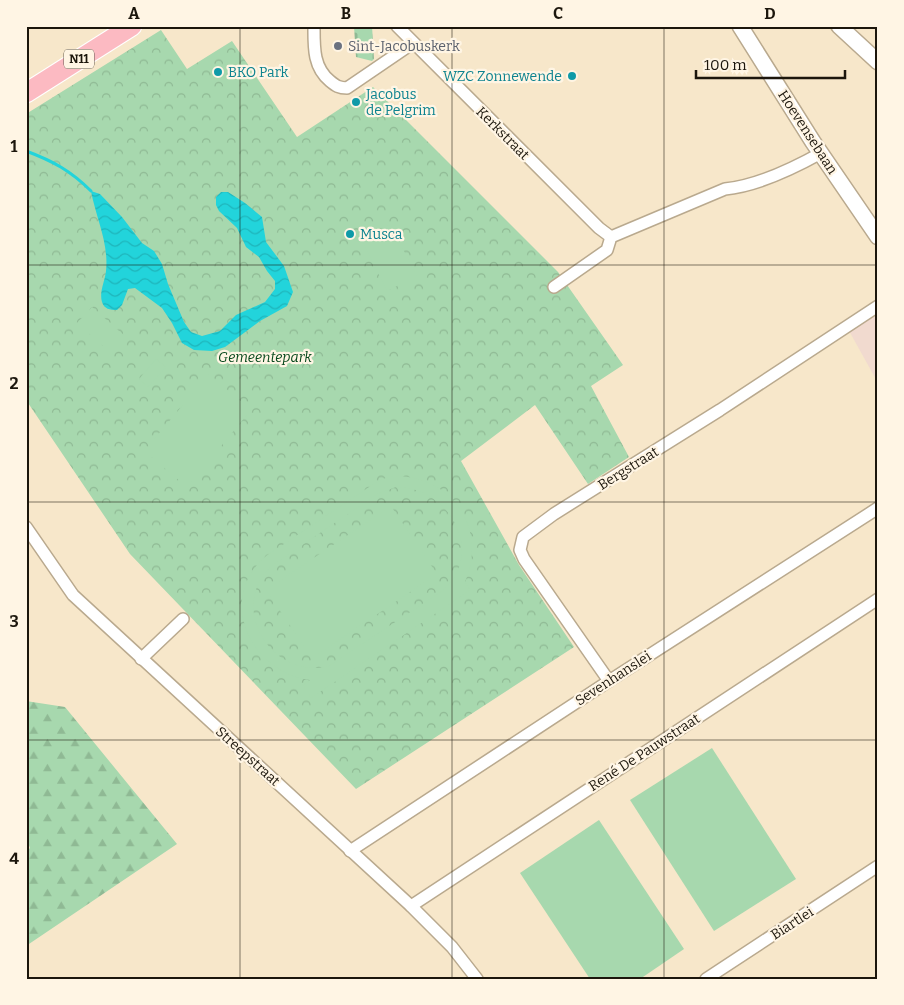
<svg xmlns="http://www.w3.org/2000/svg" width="904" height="1005" font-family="Bitter,serif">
	<defs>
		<pattern id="forest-firs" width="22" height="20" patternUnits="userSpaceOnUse" patternTransform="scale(1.25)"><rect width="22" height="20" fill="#a7d8ae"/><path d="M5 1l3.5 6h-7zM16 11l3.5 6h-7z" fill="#8fb994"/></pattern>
		<pattern id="cemetery-stones" width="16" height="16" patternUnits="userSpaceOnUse" patternTransform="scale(1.25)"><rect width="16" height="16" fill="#a7d8ae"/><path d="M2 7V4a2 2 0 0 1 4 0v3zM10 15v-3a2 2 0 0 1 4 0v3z" fill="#8fb994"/></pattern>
		<pattern id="park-crowns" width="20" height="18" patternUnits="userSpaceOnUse" patternTransform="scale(1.25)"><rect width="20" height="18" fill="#a7d8ae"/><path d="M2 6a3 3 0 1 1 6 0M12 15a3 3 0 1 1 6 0" fill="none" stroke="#8fb994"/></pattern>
		<pattern id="water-waves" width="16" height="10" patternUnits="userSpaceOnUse" patternTransform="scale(1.25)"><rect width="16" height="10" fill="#22d4db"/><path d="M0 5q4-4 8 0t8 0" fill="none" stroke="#1eb5bb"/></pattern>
	</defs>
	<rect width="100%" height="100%" fill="#f7e7ca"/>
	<!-- education -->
	<path fill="#f1dacf" d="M878,315V383L848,329Z"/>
	<!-- forest -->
	<path fill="url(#forest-firs)" d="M26,701L65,707L177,844L26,946V852L30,848L26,837Z"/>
	<!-- cemetery -->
	<path fill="url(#cemetery-stones)" d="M354,26H372L374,59L372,61L356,57Z"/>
	<!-- park -->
	<path fill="url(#park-crowns)" d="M161,30L187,69L232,41L297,137L373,87L558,272L623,365L591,386L629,457L588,484L535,405L461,461L519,565L574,647L356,789L130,554L26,400V114Z"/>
	<!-- pitch -->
	<g fill="#a7d8ae" fill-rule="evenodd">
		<path d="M390,224L417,276L387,291L361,239Z"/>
		<path d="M92,307L127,338L112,354L77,323Z"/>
		<path d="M156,359L166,367L148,387L139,379Z"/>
		<path d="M209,374L251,410L187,487L144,451Z"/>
		<path d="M394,476C452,475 488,529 465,582L470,590L311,698L303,685L310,680C250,672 216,598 266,556L372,485L382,479ZM396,487C449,486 487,554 442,591L329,666C271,681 226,605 273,565L377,494Z"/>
		<path d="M391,506L437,574L312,658L266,590Z"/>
		<path d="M712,748L796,879L714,931L630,800Z"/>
		<path d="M599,820L684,949L640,979H590L520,873Z"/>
	</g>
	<!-- water -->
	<path fill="url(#water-waves)" d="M91,191L100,194L122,217L142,243L154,251L162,264L168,284L184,322L191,332L202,336L220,331L236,315L265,302L275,289V281L267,271L259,257L246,247L237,228L219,211L216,205V197L221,192H228L245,203L262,217L266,242L284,266L293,292L287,306L260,321L225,347L212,351L194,350L182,343L172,323L162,308L135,288L128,289L122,305L117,310C110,310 104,309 102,302C99,292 105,281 106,271C109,243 96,218 91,191Z"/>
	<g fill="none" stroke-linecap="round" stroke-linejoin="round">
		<!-- stream -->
		<path stroke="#22d4db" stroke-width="3" d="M26,151C53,161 71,171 91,191"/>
		<defs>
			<g id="minor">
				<path d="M314,26C314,47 313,67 330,81C336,86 339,88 347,88L413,43"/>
				<path d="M397,26L599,228L611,237"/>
				<path d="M554,287L607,250L611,237L725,189C756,186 794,168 821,153"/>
				<path d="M26,527L73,595L411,906L452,947L477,979"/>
				<path d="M141,659L183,619"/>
				<path d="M609,681L524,559L520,550L523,537L554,514L720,410L878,306"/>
				<path d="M350,851L609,681L878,508"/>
				<path d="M411,906L878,599"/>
				<path d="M706,979L878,866"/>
			</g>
			<g id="tertiary">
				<path d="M740,26L813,142L878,237"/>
				<path d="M839,26L878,62"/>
			</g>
			<path id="primary" d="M26,93L132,26"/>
		</defs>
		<!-- minor casing -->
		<use href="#minor" stroke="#b9a98e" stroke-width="14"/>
		<!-- tertiary casing -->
		<use href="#tertiary" stroke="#b9a98e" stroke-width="18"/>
		<!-- primary casing -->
		<use href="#primary" stroke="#fff" stroke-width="21"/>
		<!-- minor -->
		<use href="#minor" stroke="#fff" stroke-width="11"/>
		<!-- tertiary -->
		<use href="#tertiary" stroke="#fff" stroke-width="15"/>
		<!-- primary -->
		<use href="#primary" stroke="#fcbac2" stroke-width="19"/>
	</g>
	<!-- grid -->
	<path fill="none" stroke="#1c160c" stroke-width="1" stroke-opacity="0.55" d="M240,26V979M452,26V979M664,26V979M26,265H878M26,502H878M26,740H878"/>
	<!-- markers -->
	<circle fill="#6b7280" stroke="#fff5e4" stroke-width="2" cx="338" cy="46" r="5"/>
	<g fill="#0f9aa8" stroke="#fff5e4" stroke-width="2">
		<circle cx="218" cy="72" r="5"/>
		<circle cx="572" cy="76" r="5"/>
		<circle cx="356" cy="102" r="5"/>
		<circle cx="350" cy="234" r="5"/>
	</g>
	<g text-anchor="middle" stroke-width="4.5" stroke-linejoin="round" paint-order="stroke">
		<!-- shield labels -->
		<rect fill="#fff5e4" stroke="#60594d" stroke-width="1" x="64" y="49.5" width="30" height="19" rx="4"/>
		<g font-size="12" font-weight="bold" fill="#1c160c">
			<text x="79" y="63">N11</text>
		</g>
		<!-- worship labels -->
		<g font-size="14" fill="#5b616d" stroke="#fff5e4" text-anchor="start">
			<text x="348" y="51">Sint-Jacobuskerk</text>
		</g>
		<!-- culture labels -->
		<g font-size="14" fill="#0d838f" stroke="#fff5e4" text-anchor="start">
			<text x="228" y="77">BKO Park</text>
			<text x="562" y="81" text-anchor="end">WZC Zonnewende</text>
			<text x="366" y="99">Jacobus<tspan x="366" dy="16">de Pelgrim</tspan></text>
			<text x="360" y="239">Musca</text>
		</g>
		<!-- street labels -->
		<g font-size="14" fill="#1c160c" stroke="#fff5e4">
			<text transform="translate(808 132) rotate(57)" y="5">Hoevensebaan</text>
			<text transform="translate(503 133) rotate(45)" y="5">Kerkstraat</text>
			<text transform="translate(628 468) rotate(-32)" y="5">Bergstraat</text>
			<text transform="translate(613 678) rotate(-33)" y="5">Sevenhanslei</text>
			<text transform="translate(644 752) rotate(-33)" y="5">René De Pauwstraat</text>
			<text transform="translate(248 756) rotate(42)" y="5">Streepstraat</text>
			<text transform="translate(792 923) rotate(-33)" y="5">Biartlei</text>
		</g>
		<!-- park labels -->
		<g font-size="14" font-style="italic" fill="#06481b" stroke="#fff5e4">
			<text x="265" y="362">Gemeentepark</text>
		</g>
	</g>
	<!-- border -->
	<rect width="904" height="1005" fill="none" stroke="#fff5e4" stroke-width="55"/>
	<!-- scale -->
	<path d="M696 70v8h149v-8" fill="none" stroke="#1c160c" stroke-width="2.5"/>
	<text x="704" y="70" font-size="15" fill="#1c160c" stroke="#fff5e4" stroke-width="4" paint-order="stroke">100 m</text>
	<rect x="28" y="28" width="848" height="950" fill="none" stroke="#1c160c" stroke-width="2"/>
	<g font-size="16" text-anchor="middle" font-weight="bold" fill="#1c160c">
		<text x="134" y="19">A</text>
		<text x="346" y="19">B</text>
		<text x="558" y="19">C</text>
		<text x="770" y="19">D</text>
		<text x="14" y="152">1</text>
		<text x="14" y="389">2</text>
		<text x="14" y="627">3</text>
		<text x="14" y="864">4</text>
	</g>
</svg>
